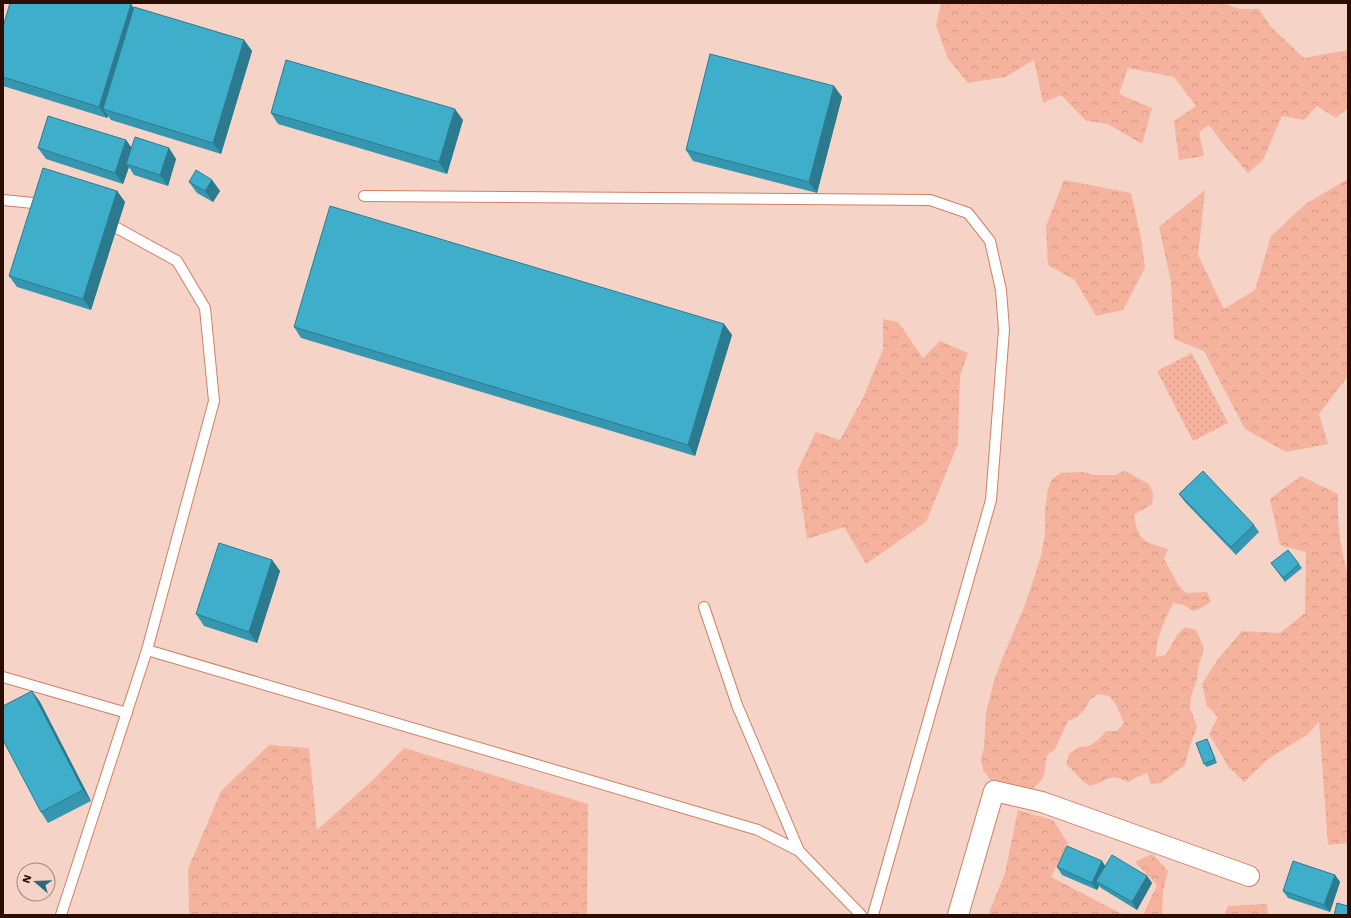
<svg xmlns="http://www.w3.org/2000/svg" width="1351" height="918" font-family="'Work Sans',sans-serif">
	<defs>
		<pattern id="green-dots" width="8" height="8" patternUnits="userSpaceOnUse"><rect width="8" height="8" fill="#f5b39e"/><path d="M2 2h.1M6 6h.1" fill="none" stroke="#d29986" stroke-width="1.8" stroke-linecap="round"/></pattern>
		<pattern id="forest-crowns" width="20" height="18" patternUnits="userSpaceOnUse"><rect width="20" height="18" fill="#f5b39e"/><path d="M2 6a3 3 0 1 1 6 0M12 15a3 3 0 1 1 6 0" fill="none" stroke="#d29986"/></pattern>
	</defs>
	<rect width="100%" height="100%" fill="#f6d3c7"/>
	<!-- green -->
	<path fill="url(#green-dots)" d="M1192,353L1228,423L1193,441L1157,371Z"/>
	<!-- forest -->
	<g fill="url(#forest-crowns)">
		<path d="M941,3H1222L1240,9H1259L1270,26L1304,58L1348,50V108L1336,118L1317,106L1304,120L1282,116L1263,160L1248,173L1224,145L1209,125L1199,132L1204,156L1179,160L1174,121L1196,106L1174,77L1128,68L1119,94L1152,108L1142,144L1108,124L1086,121L1061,95L1043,103L1034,60L1005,77L968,83L948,59L936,25Z"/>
		<path d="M1348,179V376L1319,414L1328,444L1286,452L1245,429L1204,351L1174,339L1171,282L1159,227L1205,190L1198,255L1224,309L1255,290L1271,236L1307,203Z"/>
		<path d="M1064,180L1131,193L1141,238L1145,268L1123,310L1096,316L1075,280L1048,265L1046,226Z"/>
		<path d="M883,319L898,322L923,358L940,341L968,353L960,376L958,444L926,522L866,564L844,527L807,539L797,471L816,432L840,440L863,398L883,349Z"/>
		<path d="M1125,471L1149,484L1153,493L1152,504L1134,515C1138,541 1144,542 1168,549L1164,559L1179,586L1186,593L1207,592L1211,602L1203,607L1193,611L1184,605L1173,603C1165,620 1156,637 1156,657L1166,655L1177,635L1185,627L1196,630L1204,648L1198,668L1197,679L1191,697L1190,708L1197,727L1190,746L1185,765L1161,783L1151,784L1147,773L1137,777L1128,782C1109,772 1108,781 1090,786C1080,780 1074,771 1066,764L1069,754L1079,747L1089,746L1098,740L1106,731H1117L1124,723L1115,703L1109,696L1098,694L1090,700L1085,709L1077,717L1068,721L1055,749L1047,755L1044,776L1038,784L1020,797L996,787L983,770L981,758L984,748L986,713L994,681L1002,659L1025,605L1041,556L1045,534V511L1048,489L1052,479L1061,473L1083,472L1094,475H1115Z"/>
		<path d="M1301,476L1338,494C1337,523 1340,546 1348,575V843L1328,845L1319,722L1307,735L1268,759L1244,782L1228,766L1209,734L1218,717L1207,706L1202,684L1218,659L1242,631L1280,633L1305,613L1306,552L1280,545L1270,499Z"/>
		<path d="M269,745L309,748L317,830L374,779L404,748L588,804L587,915H189L188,869L221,791Z"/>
		<path d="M1018,810L1053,820L1068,843L1051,877L1124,915H988L1005,873Z"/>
		<path d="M1152,854L1168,871L1163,891L1162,915H1143L1157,885L1135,862Z"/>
		<path d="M1267,904L1268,915H1224L1228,906Z"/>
	</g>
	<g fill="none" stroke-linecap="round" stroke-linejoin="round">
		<defs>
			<g id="lane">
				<path d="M364,196L930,200L968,213L990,241L1001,290L1004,330L991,500L873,915"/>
				<path d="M3,200L43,204"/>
				<path d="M704,607L737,705L799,851"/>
				<path d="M147,650L758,830L799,851L861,915"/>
				<path d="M3,677L127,713"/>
				<path d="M61,915L147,650L214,401L205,308L177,261L117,228"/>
			</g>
			<path id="street" d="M958,915L994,791L1042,802L1249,876"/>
		</defs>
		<!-- lane casing -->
		<use href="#lane" stroke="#cf7f65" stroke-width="12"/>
		<!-- street casing -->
		<use href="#street" stroke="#cf7f65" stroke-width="22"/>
		<!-- lane -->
		<use href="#lane" stroke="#fff" stroke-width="10"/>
		<!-- street -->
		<use href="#street" stroke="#fff" stroke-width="20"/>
	</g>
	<!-- wall -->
	<g fill="#3696af">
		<path d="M131,4L134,8L244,40L252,51L221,154L111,120L108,116L107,118L3,86V27Z"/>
		<path d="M834,86L842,97L817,193L693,161L686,150Z"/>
		<path d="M271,113L463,120L447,174L278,124Z"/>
		<path d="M126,140L131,148H169L176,159L168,186L134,175L129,167L123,184L46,159L38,148Z"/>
		<path d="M212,180L220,191L213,202L197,193L189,182Z"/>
		<path d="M117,191L125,202L91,310L17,287L9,276Z"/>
		<path d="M724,324L732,335L695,456L301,338L294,327Z"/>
		<path d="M1179,494L1254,525L1259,532L1236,555L1185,502Z"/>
		<path d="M272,560L280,571L257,643L204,626L196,614Z"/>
		<path d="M1271,563L1299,564L1302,568L1285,582Z"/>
		<path d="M32,691L40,702L91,801L48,823L41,812Z"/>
		<path d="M1209,743L1217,763L1207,767L1204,764Z"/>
		<path d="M1102,861L1105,866L1147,876L1152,883L1137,910L1101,888L1099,886L1097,890L1062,875L1057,867Z"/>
		<path d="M1335,875L1340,882L1330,912L1288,898L1283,891Z"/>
	</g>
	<!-- shaded-wall -->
	<g fill="#2c7a8e">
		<path d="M131,4L138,15L103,109L108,116L107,118L99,107Z"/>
		<path d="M244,40L252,51L221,154L213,143Z"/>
		<path d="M834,86L842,97L817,193L809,182Z"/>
		<path d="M455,109L463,120L447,174L439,162Z"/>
		<path d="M126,140L134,151L126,164L129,167L123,184L115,173Z"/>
		<path d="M169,148L176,159L168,186L160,175Z"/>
		<path d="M212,180L220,191L213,202L205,191Z"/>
		<path d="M117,191L125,202L91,310L83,299Z"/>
		<path d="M724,324L732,335L695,456L688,445Z"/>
		<path d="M272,560L280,571L257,643L249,632Z"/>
		<path d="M32,691L40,702L91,801L83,790Z"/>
		<path d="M1102,861L1107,869L1096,881L1099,886L1097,890L1092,883Z"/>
		<path d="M1335,875L1340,882L1330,912L1324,905Z"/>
		<path d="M1147,876L1152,883L1137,910L1132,902Z"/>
	</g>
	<!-- building -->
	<g fill="#3faecb" stroke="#2c7a8e">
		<path d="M10,3H127L131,4L99,107L3,77V27Z"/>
		<path d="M134,7L244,40L213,143L103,109Z"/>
		<path d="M710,54L834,86L809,182L686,150Z"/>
		<path d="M286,60L455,109L439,162L271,113Z"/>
		<path d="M48,116L126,140L115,173L38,148Z"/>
		<path d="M135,137L169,148L160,175L126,164Z"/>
		<path d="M43,168L117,191L83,299L9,276Z"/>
		<path d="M196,170L212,180L205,191L189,182Z"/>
		<path d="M330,206L724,324L688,445L294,327Z"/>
		<path d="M1203,471L1254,525L1231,547L1179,494Z"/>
		<path d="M219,543L272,560L249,632L196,614Z"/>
		<path d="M1288,550L1299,564L1283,578L1271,563Z"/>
		<path d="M32,691L83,790L41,812L3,740V706Z"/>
		<path d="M1207,739L1215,759L1204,764L1196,743Z"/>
		<path d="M1067,846L1102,861L1092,883L1057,867Z"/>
		<path d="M1112,855L1147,876L1132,902L1096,881Z"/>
		<path d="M1293,861L1335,875L1324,905L1283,891Z"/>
		<path d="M1337,903L1348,906V915H1334Z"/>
	</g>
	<!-- border -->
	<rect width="1351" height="918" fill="none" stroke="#2b0d04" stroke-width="8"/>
	<!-- north arrow -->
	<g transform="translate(36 882) rotate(289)"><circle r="19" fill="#f6d3c7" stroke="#a58479"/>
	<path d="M0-3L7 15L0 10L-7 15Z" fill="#286b7d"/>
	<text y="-6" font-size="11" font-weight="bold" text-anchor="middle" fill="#2b0d04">N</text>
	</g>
</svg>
